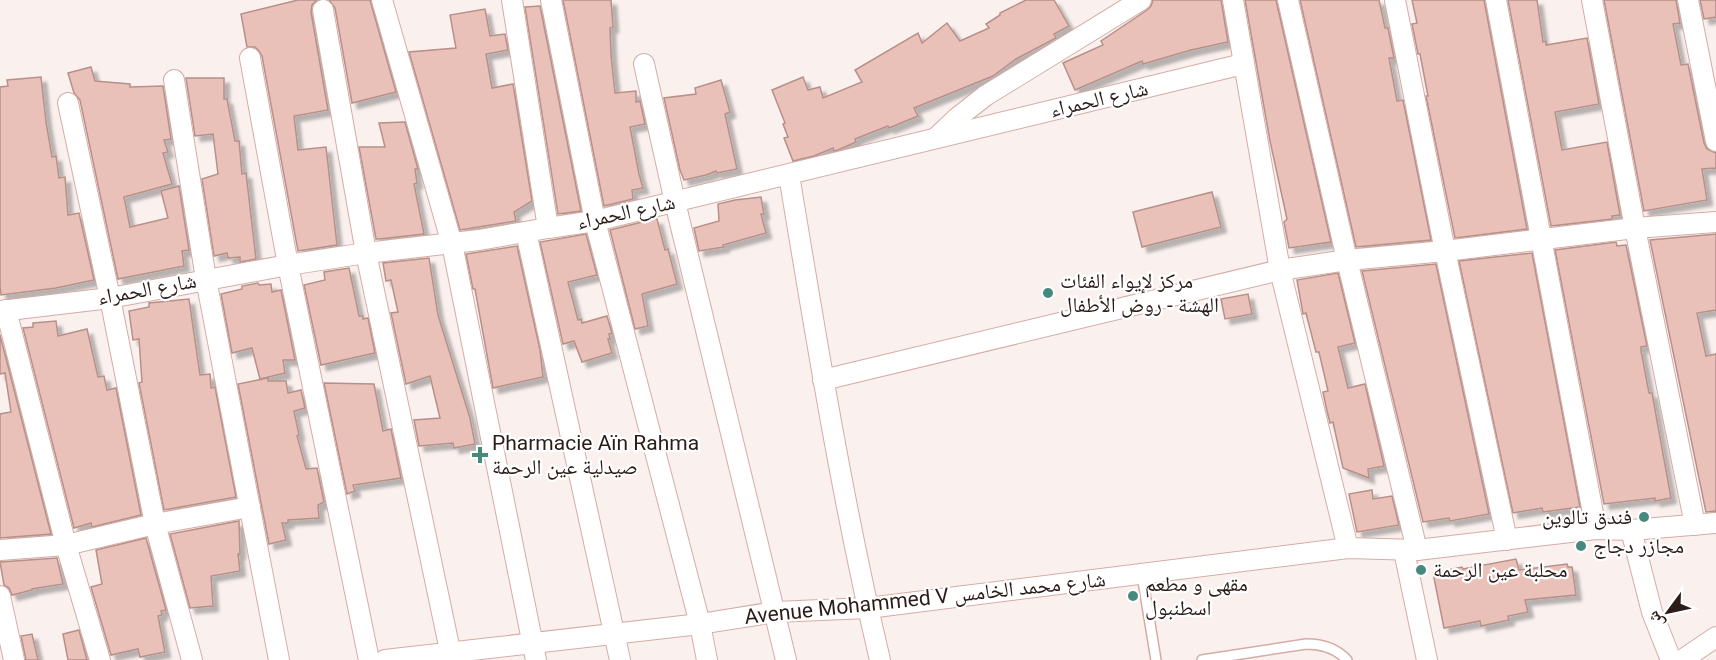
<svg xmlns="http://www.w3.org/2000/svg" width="1716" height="660" font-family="Roboto,'Noto Naskh Arabic',sans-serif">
	<defs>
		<filter id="shadow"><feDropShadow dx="5.5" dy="5.5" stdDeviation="1.5" flood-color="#0004"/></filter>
	</defs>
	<rect width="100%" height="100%" fill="#faf1ef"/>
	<!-- building -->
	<g fill="#eac1b9" stroke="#b79089" stroke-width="1.5" filter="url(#shadow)">
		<path d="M298,0H317L312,5L311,12L328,110L294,116L298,150L326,147L337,245L298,251L262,56L259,51L255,47H247L241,14Z"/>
		<path d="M329,0H370L396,92L352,103L335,8Z"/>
		<path d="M563,0H611L613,27L610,28L611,55L615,93L636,91V102L640,101L645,124L630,127L639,174L643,188L632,190L633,199L604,206Z"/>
		<path d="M1026,0H1054L1069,26L1054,34L1056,38L1016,59L993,76L914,108L918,116L889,128L888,126L855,139L856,142L838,150L834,151L833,148L814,156L793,161L784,138L788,137L783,124L785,123L772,90L803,77L808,90L820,87L823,98L862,82L855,70L918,33L922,43L947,23L960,41L989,28L986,24L1000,15V13Z"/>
		<path d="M1153,0H1221L1228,42L1191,50L1143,64L1142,61L1075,90L1063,63L1103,45L1101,41L1147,10L1151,6Z"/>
		<path d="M1245,0H1276L1331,242L1289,248L1284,222L1287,219L1270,141Z"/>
		<path d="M1300,0H1379L1385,28H1388L1394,58H1389L1397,101L1403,100L1431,240L1356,247Z"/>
		<path d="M1412,0H1484L1527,229L1455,238L1426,96H1428L1420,54H1418L1412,24L1417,23Z"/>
		<path d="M1508,0H1537L1543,42L1546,41V45L1587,38L1599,104L1555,112L1562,150L1607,142L1620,215L1612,216V219L1551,226Z"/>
		<path d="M1604,0H1676L1680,23L1673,24L1681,65L1688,64L1704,143L1707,149L1716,153V168L1702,169L1707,200L1644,211Z"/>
		<path d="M1700,0H1716V17L1704,19Z"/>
		<path d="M540,6L581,211L558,214L525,7Z"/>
		<path d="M485,9L490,36L505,34L508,50L486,54L492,88L513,84L532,201L514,212L516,221L460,230L409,52L456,48L450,15Z"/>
		<path d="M91,67L95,81L130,84V87L163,86L171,139L164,140L168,152L163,153L172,184L124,197L130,227L168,218L161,191L179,186L189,250L182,251L184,266L118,279L80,100L74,93L68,73Z"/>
		<path d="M41,77L46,122L52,157L56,156L59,178L65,177L68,215L79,213L94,280L56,288L1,295L0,286V87L8,86L7,80Z"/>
		<path d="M186,78H224V99H227L235,141H239L242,174L246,173L256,259L240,262V257L228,258L227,253L214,256L202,179L218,174L213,134L195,136Z"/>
		<path d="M721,80L730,112L725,114L737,169L717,173L716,171L706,175L684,180L680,170L664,98L696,94L695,88Z"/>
		<path d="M405,122L418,169H415L417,183L414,184L424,234L379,239H376L359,147H385L379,123Z"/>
		<path d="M1212,192L1221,227L1142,247L1133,212Z"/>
		<path d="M761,197L764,214H761L766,233L723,245L724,247L699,251L694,228L719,221L718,204L735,200Z"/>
		<path d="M654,219H657L665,250L668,249L677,284L642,294L648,326L635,329L610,230Z"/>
		<path d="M586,234L597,275L568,282L578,320L581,319L582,323L607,316L612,333L609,334L610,339H608L612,353L582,362L574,341L563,344L540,242Z"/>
		<path d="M1716,234V310L1697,313L1706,356L1716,354V511L1706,512L1650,240Z"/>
		<path d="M1616,242L1617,246L1626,245L1647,346L1641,347V351L1649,393H1652L1671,498L1655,501V498L1604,504L1555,250Z"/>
		<path d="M517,246L540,350L543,377L493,388L475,289H473L466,254Z"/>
		<path d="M1532,253L1580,507L1543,512L1542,508L1513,513L1459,261Z"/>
		<path d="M429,258L438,315L470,418L475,444L454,448L453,443L419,446L414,420L440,418L430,376L406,384L391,313L398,312L391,280L386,281L383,263Z"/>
		<path d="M1436,264L1489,514L1450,521L1449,518L1423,522L1362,271Z"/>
		<path d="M349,268L359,316H363V319L368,318L375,353L321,365L304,285L325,280L324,272Z"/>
		<path d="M1338,273L1355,343L1338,347L1348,388L1365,384L1384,466L1368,469L1369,478L1343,468L1333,422L1330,423L1327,411L1323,392L1328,391L1319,352H1316L1306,313L1303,314L1297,280Z"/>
		<path d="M258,283L259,285L271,284L272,292L281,290L295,360H283L285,373L260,379L252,348L232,353L221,294L242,289V286Z"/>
		<path d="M1248,294L1252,314L1225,319L1221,299Z"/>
		<path d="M189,299L200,375L210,374L211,388L215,387L236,497L164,510L139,383L142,382L139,339L133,340L129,311L149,307V303Z"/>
		<path d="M56,321L58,336L87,329L98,377L104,376L107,390L116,388L141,515L92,527L91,523L74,528L23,328L33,327V323Z"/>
		<path d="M0,335L51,534L0,538V414L11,412L5,373L0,374Z"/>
		<path d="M268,378V381H286L288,393L301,390L305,408L294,411L299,435L297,436L306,469L317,468L324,502L318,505L319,518L288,520V523H282L286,540L269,544L238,384Z"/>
		<path d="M324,383L374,384L383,431L391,429L401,478L353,485L355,491L347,494Z"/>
		<path d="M1372,490L1373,499L1392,496L1399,525L1357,532L1349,494Z"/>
		<path d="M239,521L240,554H238L240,571L211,576L213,606L190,608L170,534Z"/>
		<path d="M146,538L166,610L161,611L162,615L158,616L165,652L140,657L138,649L111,655L91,587L102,584L96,550Z"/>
		<path d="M57,558L63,584L32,589V590L12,595L9,588L4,585L0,562Z"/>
		<path d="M1516,559L1519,570L1567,564L1568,567H1572L1576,595L1525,600L1528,612L1508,616L1509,620L1481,626L1480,621L1444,628L1433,573L1462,567L1463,569Z"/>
		<path d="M79,630L87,660H68L63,634Z"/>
		<path d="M32,634L38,660H26L21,636Z"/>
	</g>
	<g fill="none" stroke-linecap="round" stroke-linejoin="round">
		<defs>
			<g id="service">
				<path d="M1142,575L1156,660"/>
				<path d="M1202,660L1306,644C1322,644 1336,648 1347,660"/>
			</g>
			<g id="minor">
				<path d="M382,0L452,244L536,660"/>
				<path d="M512,0L548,228"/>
				<path d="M551,0L595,221L700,624L707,660"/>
				<path d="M1233,0L1280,270L1348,548"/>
				<path d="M1288,0L1347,260L1417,550"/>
				<path d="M1395,0L1445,251L1507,540"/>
				<path d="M1496,0L1596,529"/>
				<path d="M1592,0L1635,228L1695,525"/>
				<path d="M1688,0L1716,141"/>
				<path d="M323,10L366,253L452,660"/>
				<path d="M250,58L288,265L369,660"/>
				<path d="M644,64L675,202L786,660"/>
				<path d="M174,80L206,279L279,660"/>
				<path d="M68,103L110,298L155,524L192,660"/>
				<path d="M937,137L957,118L985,96L1141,0"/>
				<path d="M789,175C816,337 842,500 880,660"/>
				<path d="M526,232L620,660"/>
				<path d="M6,310L66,545L100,660"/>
				<path d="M0,311L110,298L288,265L366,253L479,240L548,228L595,221L1243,64"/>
				<path d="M823,380L1280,270L1347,260L1445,251L1635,228L1716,222"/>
				<path d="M1631,530L1652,612L1671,660"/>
				<path d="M0,550L66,545L155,524L250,507"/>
				<path d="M1404,551L1427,660"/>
				<path d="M0,596L14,660"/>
				<path d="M385,660L700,624L775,612L868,608L1348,548L1417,550L1596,529L1631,530L1716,523"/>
				<path d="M1682,660L1716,637"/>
			</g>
		</defs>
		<!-- service casing -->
		<use href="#service" stroke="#d5aca5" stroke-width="12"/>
		<!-- minor casing -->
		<use href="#minor" stroke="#d5aca5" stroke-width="22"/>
		<!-- service -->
		<use href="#service" stroke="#fff" stroke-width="9"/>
		<!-- minor -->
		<use href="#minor" stroke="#fff" stroke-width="20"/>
	</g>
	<!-- markers -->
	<g fill="#468a7d" stroke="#fff" stroke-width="2">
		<circle cx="1048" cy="293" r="6"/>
		<path d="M477 446h6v6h6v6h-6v6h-6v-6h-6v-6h6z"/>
		<circle cx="1644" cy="517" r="6"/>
		<circle cx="1581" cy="546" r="6"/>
		<circle cx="1421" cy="570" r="6"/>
		<circle cx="1133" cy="596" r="6"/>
	</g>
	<g text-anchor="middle" stroke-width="4.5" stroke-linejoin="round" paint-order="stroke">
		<!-- street labels -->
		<g font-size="21" fill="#2b1c19" stroke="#fff">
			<text transform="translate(1099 99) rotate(-13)" y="7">شارع الحمراء</text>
			<text transform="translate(626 212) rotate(-12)" y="7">شارع الحمراء</text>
			<text transform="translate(147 289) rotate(-10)" y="7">شارع الحمراء</text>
			<text transform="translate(925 598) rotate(-6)" y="7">Avenue Mohammed V شارع محمد الخامس</text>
		</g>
		<!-- poi labels -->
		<g font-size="21" fill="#2b1c19" stroke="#fff" text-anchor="start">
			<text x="1060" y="288">مركز لإيواء الفئات<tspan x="1060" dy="24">الهشة - روض الأطفال</tspan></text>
			<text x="492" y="450">Pharmacie Aïn Rahma<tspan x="492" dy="24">صيدلية عين الرحمة</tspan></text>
			<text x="1632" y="524" text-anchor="end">فندق تالوين</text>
			<text x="1593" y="553">مجازر دجاج</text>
			<text x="1433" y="577">محلبة عين الرحمة</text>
			<text x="1145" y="591">مقهى و مطعم<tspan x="1145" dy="24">اسطنبول</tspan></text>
		</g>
	</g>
	<!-- north arrow -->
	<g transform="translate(1668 612) rotate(237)" stroke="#ffffff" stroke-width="4.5" paint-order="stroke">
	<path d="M0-4.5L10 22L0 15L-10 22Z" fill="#2b1c19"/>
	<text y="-9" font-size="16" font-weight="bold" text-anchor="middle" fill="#2b1c19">ش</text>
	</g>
</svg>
